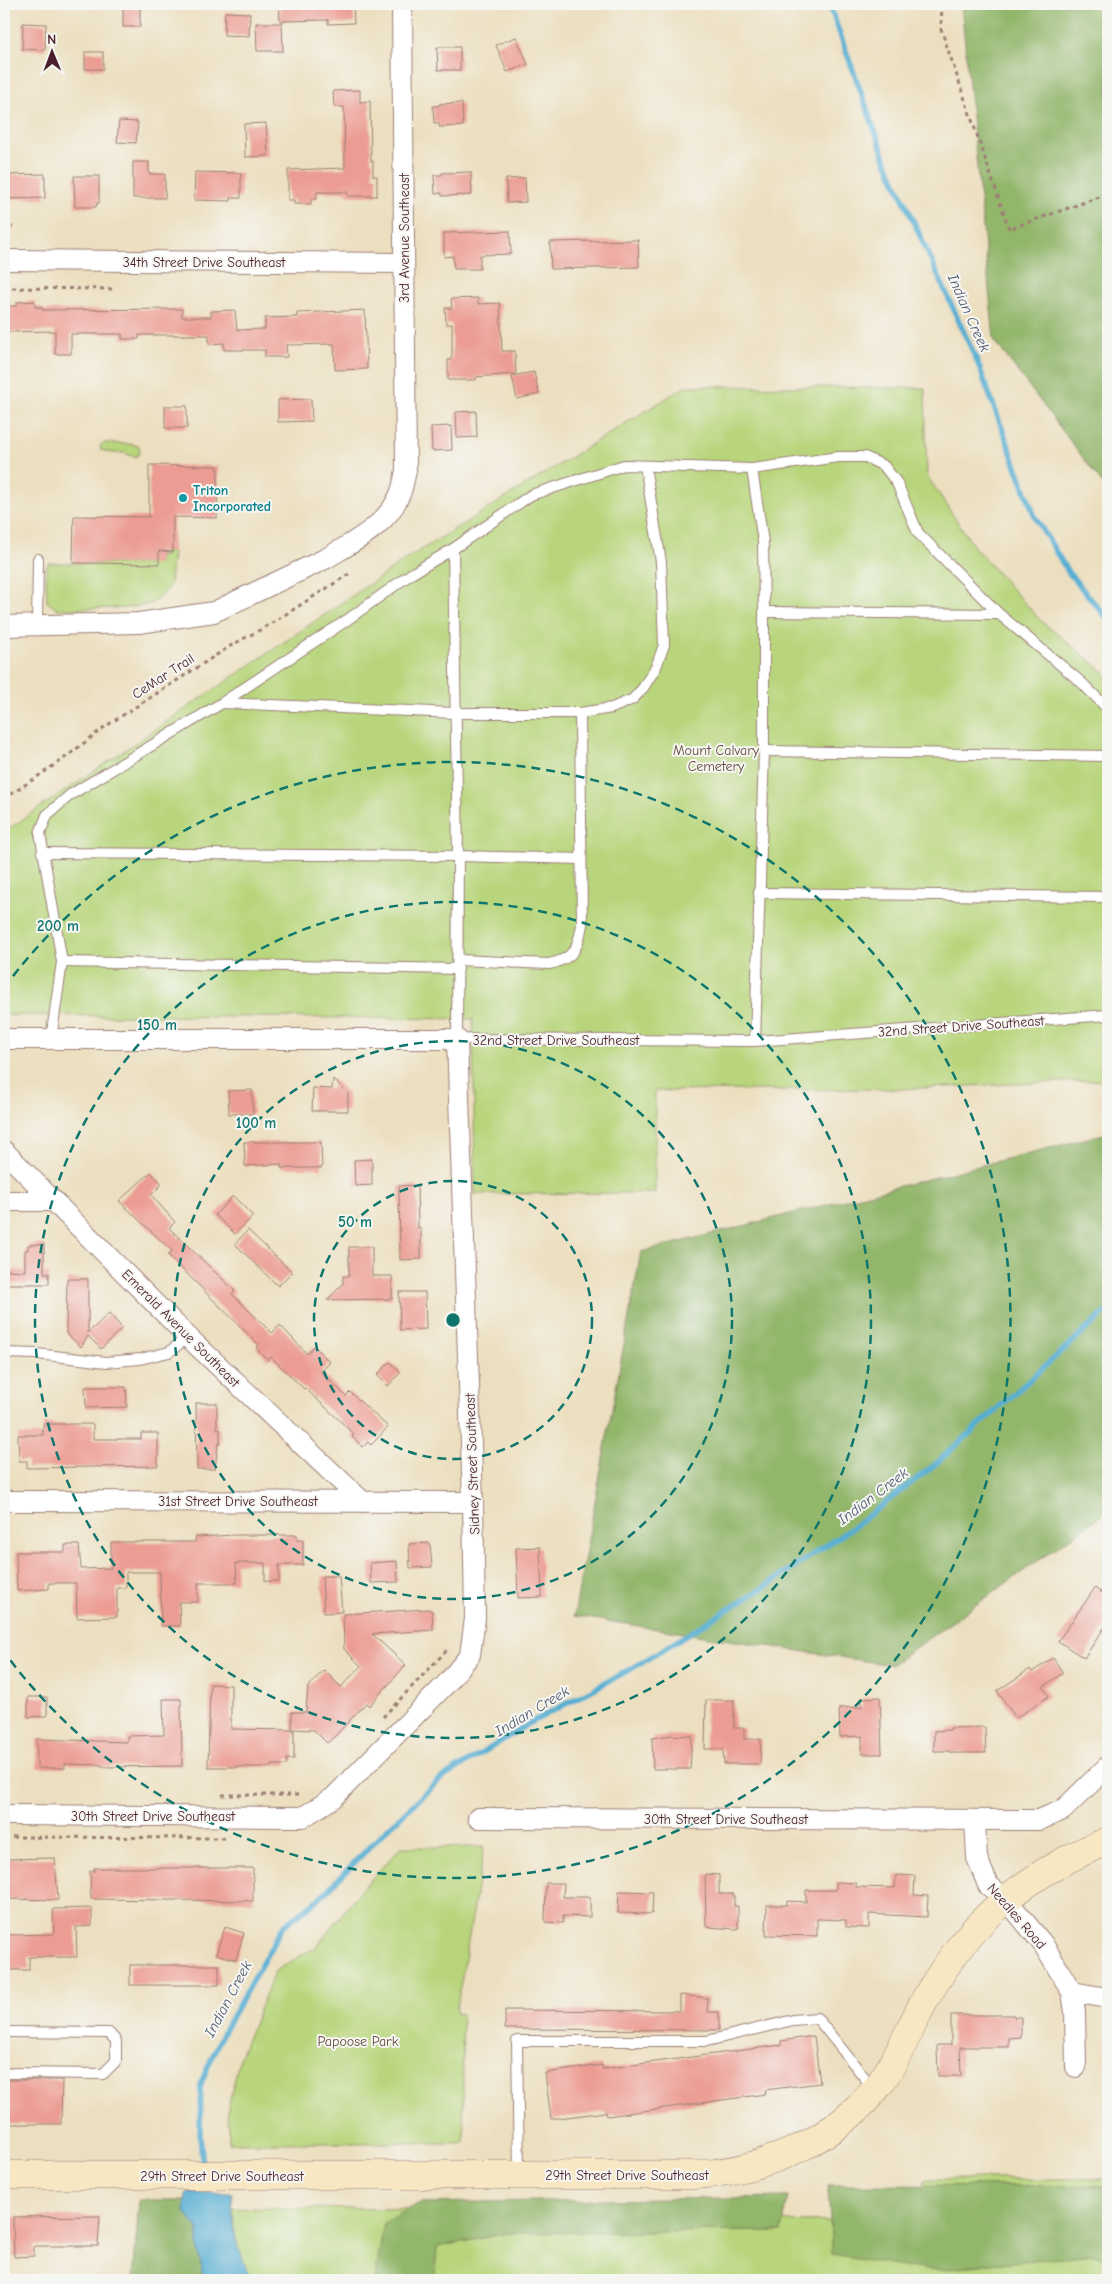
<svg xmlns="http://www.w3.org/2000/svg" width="1112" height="2284" font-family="'Comic Neue',sans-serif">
	<rect width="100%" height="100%" fill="#f6f6f2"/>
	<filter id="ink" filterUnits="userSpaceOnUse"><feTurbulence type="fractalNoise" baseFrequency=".02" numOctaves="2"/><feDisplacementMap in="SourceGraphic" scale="10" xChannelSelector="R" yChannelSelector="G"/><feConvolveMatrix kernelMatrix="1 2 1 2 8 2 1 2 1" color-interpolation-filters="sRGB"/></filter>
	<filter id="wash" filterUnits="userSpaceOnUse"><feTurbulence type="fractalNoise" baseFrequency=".0096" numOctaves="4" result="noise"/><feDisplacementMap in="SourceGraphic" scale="20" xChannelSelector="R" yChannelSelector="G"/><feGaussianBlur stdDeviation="1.12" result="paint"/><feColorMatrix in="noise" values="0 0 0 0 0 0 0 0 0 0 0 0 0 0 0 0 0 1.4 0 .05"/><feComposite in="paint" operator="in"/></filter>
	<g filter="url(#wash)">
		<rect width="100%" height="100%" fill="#ecdfbf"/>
		<!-- green -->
		<g fill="#b8d57b" stroke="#817a53">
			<path d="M686,386L925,388L927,476L975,548L1041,621L1108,675V1080L900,1089L655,1091V1193L475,1194L473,1019L4,1015V832L408,558Z"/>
			<path d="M103,443L131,444L139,446L140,453L135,457L124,453H112L101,450L100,446Z"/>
			<path d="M164,551L173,552L170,584L165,593L151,604L125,608L57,609L47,602L46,567L49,563L159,564V556H164Z"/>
			<path d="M401,1847H484L456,2013L462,2014L464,2143H229L228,2108L240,2056L275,1971L317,1946L360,1891Z"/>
			<path d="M925,2179H1108V2280H189L188,2208L465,2209L466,2221L925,2222Z"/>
		</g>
		<!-- forest -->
		<g fill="#92b66b" stroke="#6e6a4b">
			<path d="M961,4H1108V491L994,340Z"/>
			<path d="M1108,1133V1511L891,1665L574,1616L641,1252Z"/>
			<path d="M828,2185L1108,2186V2260L1095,2254L928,2270L832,2254Z"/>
			<path d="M788,2197L782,2231L508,2233L437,2247L435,2280H375L384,2222L420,2203Z"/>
			<path d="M139,2200H194L204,2280H133Z"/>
		</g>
		<!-- water -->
		<path fill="#56aed3" stroke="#50667f" d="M186,2193H232L234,2233L250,2280H203L198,2246V2229L185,2213Z"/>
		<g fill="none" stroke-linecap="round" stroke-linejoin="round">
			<!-- stream -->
			<g stroke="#56aed3" stroke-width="5.5">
				<path d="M829,4L886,161L977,361L1035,517L1068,572L1108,619"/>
				<path d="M203,2168L200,2134L201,2083L222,2034L283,1926L320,1898L384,1832L439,1780L530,1723L631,1669L763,1588L852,1528L932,1467L1108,1310"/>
			</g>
		</g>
		<g id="blocks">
			<!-- building -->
			<g fill="#ec9c93">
				<rect x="123" y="4" width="17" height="23"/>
				<path d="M279,4H353L354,23L328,24V20L280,21Z"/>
				<path d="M225,12L250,13L249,36L224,35Z"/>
				<path d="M23,23L46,24L45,50L22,49Z"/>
				<path d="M256,23H282L283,51H257Z"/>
				<path d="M516,37L528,64L507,72L496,45Z"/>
				<path d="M437,47H460V70H438Z"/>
				<rect x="85" y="52" width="18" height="17"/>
				<path d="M360,90V102L370,101L371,161H373V176H377V196H348L347,192H317V199H311V204H294V200H288V170L345,168L344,107H334L333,91Z"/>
				<path d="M462,103L463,126L439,127V123H434L433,106H439V104Z"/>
				<path d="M119,121L138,122L136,143L117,142Z"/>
				<path d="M266,123L268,156L245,157L244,124Z"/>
				<path d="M133,162H149V174H165V198H133Z"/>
				<path d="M195,172L241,173V198H231V201L194,200Z"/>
				<path d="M471,172L472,195L442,196V193L435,194L434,175H442V173Z"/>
				<path d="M45,174V198L4,199V175Z"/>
				<path d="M74,176H99V203H97L96,207H75Z"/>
				<path d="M525,178L526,202L507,203L506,179Z"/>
				<path d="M510,231L511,254L480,255V269H454L453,256L444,257V233Z"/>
				<path d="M638,240L639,267L551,269L550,242Z"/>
				<path d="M478,298V304L500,303L502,351H515L516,374L476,377V380H448V360H451L452,354V324H446L445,308H452L451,299Z"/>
				<path d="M35,301V307H42V310L182,309V317H211V311L235,310L237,330L265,329V318L297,317V313L365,310L367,369L335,370L334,344L286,345L287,357H265V350H224V343L209,344V335H139V339H122V334H71V354H55V331L4,332V306H17V302Z"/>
				<path d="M534,372L539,394L517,399L512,376Z"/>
				<path d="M311,399L312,421L278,422V400Z"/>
				<rect x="165" y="406" width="22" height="22"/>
				<path d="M476,411L477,437L457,438L456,412Z"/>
				<path d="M451,426L452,450L432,451L431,427Z"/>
				<path d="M149,465L218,466L217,518L173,517V552L159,551V564L73,563L74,516L149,517Z"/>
				<path d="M333,1079L348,1093V1111H312L313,1088L332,1089Z"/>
				<path d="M252,1090L253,1114H229L228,1091Z"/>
				<path d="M244,1142H321L322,1168H281V1164L245,1166Z"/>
				<path d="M372,1159V1185L355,1186L354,1160Z"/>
				<path d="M151,1172L162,1184L151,1195L175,1222L169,1228L235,1291L232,1294L272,1333L280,1325L307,1354L314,1346L330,1362L321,1372L346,1396L350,1392L388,1427L371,1445L368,1442L363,1447L352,1437L354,1434L305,1388L304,1389L271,1357L268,1360L256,1348L259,1345L168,1255L172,1251L119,1201Z"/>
				<path d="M417,1185L418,1228H421V1259L400,1260L399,1186Z"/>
				<path d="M233,1196L253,1216L235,1234L215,1215Z"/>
				<path d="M248,1230L292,1272L278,1286L235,1244Z"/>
				<path d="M44,1244V1273H49V1284H6L7,1270L25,1271V1250H28V1245Z"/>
				<path d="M349,1247H372V1276H392V1299L327,1300L343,1284V1276H349Z"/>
				<path d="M67,1279H88V1333L109,1313L122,1328L101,1349L88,1336L81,1347L66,1333Z"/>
				<path d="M399,1292H425L426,1329L400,1330Z"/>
				<path d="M390,1362L401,1372L388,1386L377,1375Z"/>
				<path d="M85,1387H126L127,1407L86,1408Z"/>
				<path d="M196,1403H217V1429H220V1444H218L215,1469H197Z"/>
				<path d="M43,1424H93V1439H141V1433H158V1466L27,1468V1461H19L18,1435H43Z"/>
				<path d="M235,1535H297V1540H303V1565H279V1581H265V1563H236L237,1583H198V1602H179L180,1626H161L160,1572H126V1588H117V1617L77,1618L76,1583H49V1589L17,1591L16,1552H65V1545H79L81,1569L111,1568V1542H195L196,1537Z"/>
				<path d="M430,1543L432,1567L410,1568L409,1544Z"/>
				<path d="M540,1547L542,1597L518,1598L516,1548Z"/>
				<path d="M397,1561L398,1582L371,1583L370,1563Z"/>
				<path d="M322,1576H339L342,1612L324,1613Z"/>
				<path d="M1095,1588L1108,1597V1622L1084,1658L1058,1641Z"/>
				<path d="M428,1609L432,1611L433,1630L372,1634L406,1665L369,1706L366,1703L334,1737L327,1743L314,1730L292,1729V1712H306L308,1687L324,1670L341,1687L361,1666L344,1649L343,1614Z"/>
				<path d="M1053,1658L1063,1673L1043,1687L1049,1696L1016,1718L997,1691L1030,1669L1032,1672Z"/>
				<path d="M210,1684L231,1685V1729L294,1730V1759H287V1765H271V1767H208Z"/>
				<path d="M28,1697H47V1716L28,1717Z"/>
				<path d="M880,1697L882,1754H862V1736L840,1737L839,1708L862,1707V1698Z"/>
				<path d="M163,1699H181L182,1766L102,1767V1765L65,1764V1768H37V1739L127,1742V1736L164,1735Z"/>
				<path d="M706,1700H734V1728H744V1739H761L760,1764H724L723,1749H705Z"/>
				<path d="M985,1727L986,1753H950V1751H934V1731L950,1730V1728Z"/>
				<path d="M672,1735L692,1736L690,1769H653L652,1738Z"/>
				<path d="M55,1858L58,1900L4,1899V1859Z"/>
				<path d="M94,1868H253V1901L91,1899L90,1871H94Z"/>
				<path d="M705,1874L719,1875V1894H734V1906H738V1929L706,1927Z"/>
				<path d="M896,1875L915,1876L914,1895L928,1896L927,1917L869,1914V1928L846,1927V1920L817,1919V1936L766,1935L767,1905H787V1901L806,1902V1890H836V1882L856,1883V1887L895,1888Z"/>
				<path d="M546,1883H564L563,1897H590V1917L563,1916V1923L545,1922Z"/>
				<path d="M619,1891L653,1892L652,1914L618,1913Z"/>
				<path d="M92,1908V1926L76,1927L77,1957H29V1970H7V1935L54,1934L53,1909Z"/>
				<path d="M225,1927L244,1933L236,1960L216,1954Z"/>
				<rect x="130" y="1965" width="89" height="20"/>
				<path d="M680,1995L708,1998L707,2012H719V2030L505,2029V2010L680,2011Z"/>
				<path d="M951,2015H1014V2017H1021V2037L1009,2038V2047H960L961,2076H938L937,2045H951Z"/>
				<path d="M814,2036L820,2083L765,2090L766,2094L607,2116L606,2112L551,2119L545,2073L602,2065L603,2069L781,2045V2041Z"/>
				<path d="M4,2080H62L61,2124H4Z"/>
				<path d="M100,2216L98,2246H34V2256L14,2257L13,2217Z"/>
			</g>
		</g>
	</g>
	<g filter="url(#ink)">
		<use href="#blocks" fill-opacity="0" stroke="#9b7f75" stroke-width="1"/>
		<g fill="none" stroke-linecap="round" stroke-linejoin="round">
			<defs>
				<g id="service">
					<path d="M752,469L763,542L764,612V751L755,1041"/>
					<path d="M764,612L999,614L1081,682L1108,709"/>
					<path d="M999,614L918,533L897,483L884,466L865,457H838L752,469L624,465L531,495L453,549L458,856L457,1039L755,1041L1108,1015"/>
					<path d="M37,627L38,559"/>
					<path d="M222,703L455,713H580L612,708L633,699L643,688L656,667L664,645L661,562L645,466"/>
					<path d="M764,751L1108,756"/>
					<path d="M42,853L458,856L581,859"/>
					<path d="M759,893L1108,897"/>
					<path d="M458,960L549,964C574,959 578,948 582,925L580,713"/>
					<path d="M62,962L458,969"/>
					<path d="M51,1039L62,962L40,833L47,815L70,795L222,703L347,620L411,574L453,549"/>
					<path d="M4,1353L37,1354L106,1362L140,1359L169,1352L188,1337"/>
					<path d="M4,2032L109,2033L116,2041V2061L103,2074L4,2073"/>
					<path d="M519,2174L517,2041H707L793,2020L817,2018L873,2088"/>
				</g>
				<g id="minor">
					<path d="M4,260L404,263"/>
					<path d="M4,626L139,623L214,612L327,558C353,542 388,525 400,494C403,487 404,479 406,471L402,4"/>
					<path d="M4,1039H457L473,1502L475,1618L470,1655L449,1681L333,1798L303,1817L4,1815"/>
					<path d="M4,1151L188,1337L363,1502"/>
					<path d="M4,1201H54"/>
					<path d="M4,1501L473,1502"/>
					<path d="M478,1818L1039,1820L1063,1810L1108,1766"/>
					<path d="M975,1820L977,1858L988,1885L1006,1899L1043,1944L1072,1992L1075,2012L1076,2067"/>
					<path d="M1072,1992L1108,1998"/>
				</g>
				<path id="secondary" d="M4,2175H694C764,2171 837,2141 881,2082C897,2059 908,2033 920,2009C931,1987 945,1967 959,1948C996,1899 1051,1863 1108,1841"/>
			</defs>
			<!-- service casing -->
			<use href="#service" stroke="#9b7f75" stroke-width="12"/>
			<!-- minor casing -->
			<use href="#minor" stroke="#9b7f75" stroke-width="22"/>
			<!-- secondary casing -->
			<use href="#secondary" stroke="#9b7f75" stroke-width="29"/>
			<!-- path -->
			<g stroke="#9b7f75" stroke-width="3" stroke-dasharray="4 4" stroke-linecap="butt">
				<path d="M942,4L941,29L1009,229L1108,194"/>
				<path d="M4,227H13"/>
				<path d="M4,288L116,289"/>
				<path d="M4,799L62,760L106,726L232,645L269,625L349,574"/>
				<path d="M383,1717L448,1649"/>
				<path d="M222,1795H301"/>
				<path d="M4,1837L229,1838"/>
			</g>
			<!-- service -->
			<use href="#service" stroke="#fff" stroke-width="10"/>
			<!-- minor -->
			<use href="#minor" stroke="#fff" stroke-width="20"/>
			<!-- secondary -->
			<use href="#secondary" stroke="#f7e8c3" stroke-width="28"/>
		</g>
	</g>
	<!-- distance rings -->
	<g fill="none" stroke="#0f766e" stroke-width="2.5" stroke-dasharray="9 6">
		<circle cx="453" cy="1320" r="139"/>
		<circle cx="453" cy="1320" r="279"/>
		<circle cx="453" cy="1320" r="418"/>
		<path d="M4 988A558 558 0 1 1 4 1652"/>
	</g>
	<!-- markers -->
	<circle fill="#0f9aa8" stroke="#f6f6f2" stroke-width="2" cx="183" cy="498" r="5"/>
	<g text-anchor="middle" stroke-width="4" stroke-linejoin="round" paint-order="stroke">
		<!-- street labels -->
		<g font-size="14" fill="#4a1f2b" stroke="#f6f6f2">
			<text transform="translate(404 238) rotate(-90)" y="5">3rd Avenue Southeast</text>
			<text x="204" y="267">34th Street Drive Southeast</text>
			<text transform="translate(163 676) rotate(-33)" y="5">CeMar Trail</text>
			<text transform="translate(961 1026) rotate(-4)" y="5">32nd Street Drive Southeast</text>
			<text x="556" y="1045">32nd Street Drive Southeast</text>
			<text transform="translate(181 1328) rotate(45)" y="5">Emerald Avenue Southeast</text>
			<text transform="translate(472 1464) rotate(-92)" y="5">Sidney Street Southeast</text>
			<text x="238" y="1506">31st Street Drive Southeast</text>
			<text x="153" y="1821">30th Street Drive Southeast</text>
			<text x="726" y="1824">30th Street Drive Southeast</text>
			<text transform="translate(1017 1916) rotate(49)" y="5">Needles Road</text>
			<text x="627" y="2180">29th Street Drive Southeast</text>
			<text x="222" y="2181">29th Street Drive Southeast</text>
		</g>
		<!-- culture labels -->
		<g font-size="14" font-weight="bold" fill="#0d838f" stroke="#f6f6f2" text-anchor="start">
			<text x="193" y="495">Triton<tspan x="193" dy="16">Incorporated</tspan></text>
		</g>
		<!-- park labels -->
		<g font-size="14" fill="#664c3f" stroke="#f6f6f2">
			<text x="716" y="755">Mount Calvary<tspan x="716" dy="16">Cemetery</tspan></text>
			<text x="358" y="2046">Papoose Park</text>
		</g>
		<!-- water labels -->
		<g font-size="15" font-style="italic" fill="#4f586e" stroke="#f6f6f2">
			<text transform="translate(969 313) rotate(66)" y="5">Indian Creek</text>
			<text transform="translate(873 1496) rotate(-37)" y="5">Indian Creek</text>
			<text transform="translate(532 1711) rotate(-31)" y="5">Indian Creek</text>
			<text transform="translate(228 1999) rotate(-62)" y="5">Indian Creek</text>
		</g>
	</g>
	<circle cx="453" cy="1320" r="8" fill="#0f766e" stroke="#f6f6f2" stroke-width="2.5"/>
	<g font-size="15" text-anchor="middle" font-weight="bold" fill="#0f766e" stroke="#f6f6f2" stroke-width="4" stroke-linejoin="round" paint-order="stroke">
		<text x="58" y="931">200 m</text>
		<text x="157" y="1030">150 m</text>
		<text x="256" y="1128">100 m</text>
		<text x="355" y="1227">50 m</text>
	</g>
	<!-- margin -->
	<rect width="1112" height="2284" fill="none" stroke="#f6f6f2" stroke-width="20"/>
	<!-- north arrow -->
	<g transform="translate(52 52) rotate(359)" stroke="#f6f6f2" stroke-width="4" paint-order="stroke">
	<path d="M0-4L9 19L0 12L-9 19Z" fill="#4a1f2b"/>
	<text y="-8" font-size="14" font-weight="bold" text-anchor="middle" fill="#4a1f2b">N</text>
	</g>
</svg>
